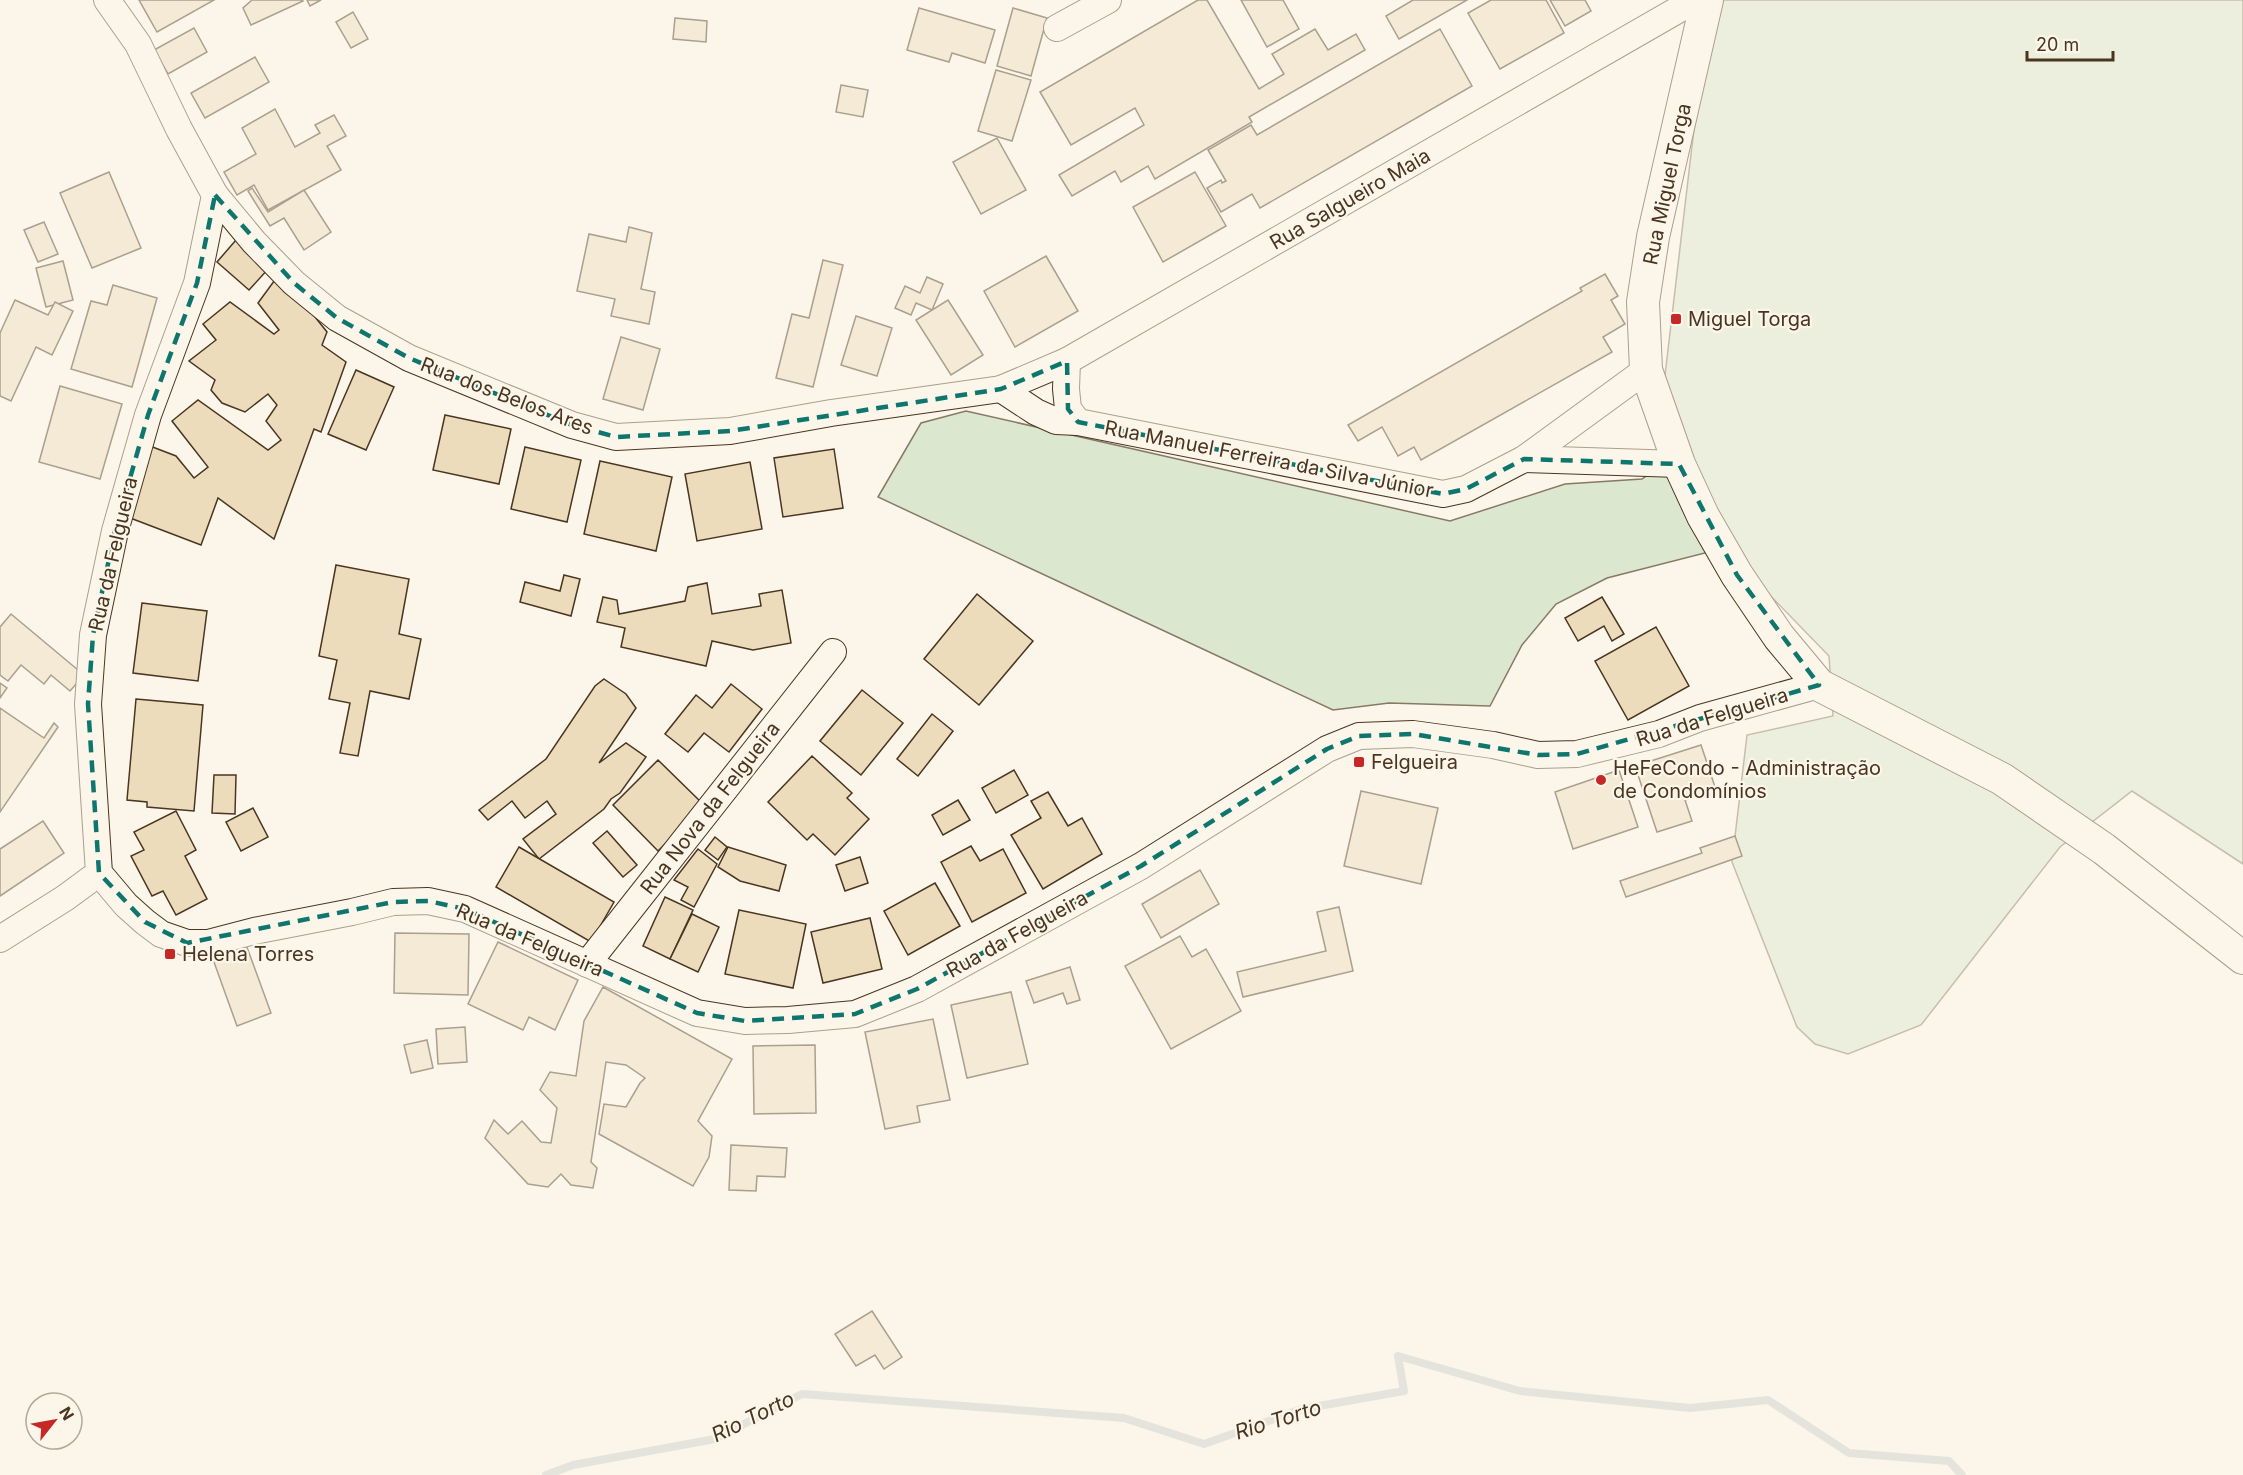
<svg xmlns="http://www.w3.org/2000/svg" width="2243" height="1475" font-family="Inter,sans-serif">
	<rect width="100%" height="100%" fill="#fbf6e9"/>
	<!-- green -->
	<path fill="#dce7d0" stroke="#887966" stroke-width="1.5" d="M1711,0H2243V864L2132,791L2060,847L1921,1025L1848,1054L1815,1044L1797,1027L1732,862L1747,735L1833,716L1829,656L1724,548L1607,578L1556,604L1522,645L1490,706L1389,703L1333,710L878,497L921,423L966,411L1450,521L1565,484L1642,479L1687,447L1664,384L1694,129Z"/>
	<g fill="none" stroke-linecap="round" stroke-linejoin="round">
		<!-- stream -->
		<path stroke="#c9cecd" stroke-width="8" d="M546,1475L573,1465L715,1439L802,1394L1124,1418L1204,1444L1302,1409L1404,1391L1398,1356L1520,1391L1690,1408L1768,1400L1849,1453L1949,1461L1962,1475"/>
	</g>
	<!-- building -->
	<g fill="#ecdcbc" stroke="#4a3520" stroke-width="1.5">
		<path d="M139,0H214L157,32Z"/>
		<path d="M252,0H302L303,1L251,25L243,8Z"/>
		<path d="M307,0H321L310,6Z"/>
		<path d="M1198,0H1207L1259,89L1284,74L1272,54L1315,29L1328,50L1356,34L1365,50L1249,117L1252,122L1155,179L1148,166L1121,182L1115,171L1072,196L1059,175L1144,125L1135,108L1071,145L1040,92Z"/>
		<path d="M1241,0H1283L1299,29L1267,47Z"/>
		<path d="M1413,0H1467L1399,39L1386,16Z"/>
		<path d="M1491,0H1546L1564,33L1500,69L1468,13Z"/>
		<path d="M1550,0H1585L1591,11L1565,26Z"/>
		<path d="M919,8L995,30L985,63L952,53L949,62L907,50Z"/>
		<path d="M1013,8L1047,18L1031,76L997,66Z"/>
		<path d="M353,12L368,39L351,48L336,22Z"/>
		<path d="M675,18L707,21L706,42L673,39Z"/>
		<path d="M194,28L207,52L168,74L154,50Z"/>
		<path d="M1440,29L1472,86L1260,208L1252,194L1221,212L1207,188L1221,180L1222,183L1226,181L1208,150L1251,125L1257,135Z"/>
		<path d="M255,57L269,82L205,118L191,93Z"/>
		<path d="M996,70L1031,80L1012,141L978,131Z"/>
		<path d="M841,85L868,90L863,117L836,112Z"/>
		<path d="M275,109L295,147L320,133L315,125L334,115L346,136L327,146L341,170L268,210L254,185L237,195L224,172L256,154L242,128Z"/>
		<path d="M997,138L1026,190L981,214L953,162Z"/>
		<path d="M109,172L141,248L92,268L60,193Z"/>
		<path d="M1195,172L1226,226L1163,262L1133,207Z"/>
		<path d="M252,188L268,212L304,190L331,232L304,250L284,218L270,226L248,191Z"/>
		<path d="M44,222L58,254L38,262L24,230Z"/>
		<path d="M629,227L652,233L641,289L655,292L649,324L611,316L615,299L577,291L589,234L626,242Z"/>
		<path d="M236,240L269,268L249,290L217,262Z"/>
		<path d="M1046,256L1078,311L1015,347L984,291Z"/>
		<path d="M823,260L843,265L813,387L776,378L792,314L809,318Z"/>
		<path d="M63,261L73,300L46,307L36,268Z"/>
		<path d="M280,273L327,332L322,345L346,362L321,432L314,429L274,539L218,498L201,545L125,516L150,446L176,456L194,478L208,467L172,421L198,400L268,450L281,440L266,421L277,405L268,394L245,412L222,403L211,390L215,380L189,361L216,340L203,324L230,302L274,334L279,330L258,303Z"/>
		<path d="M1605,274L1618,296L1611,300L1625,324L1603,337L1612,352L1421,460L1414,447L1398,456L1382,427L1358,441L1348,425L1582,291L1580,288Z"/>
		<path d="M927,277L943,284L932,310L916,303L911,315L895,308L905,286L920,293Z"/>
		<path d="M113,285L157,298L132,387L71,369L91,301L107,305Z"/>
		<path d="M15,300L48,315L55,302L73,311L52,355L36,347L11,401L0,396V333Z"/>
		<path d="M948,300L983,355L951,375L916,320Z"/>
		<path d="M856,316L892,328L877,376L841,365Z"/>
		<path d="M621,337L660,349L643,410L603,399Z"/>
		<path d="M356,370L394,387L366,450L328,434Z"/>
		<path d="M60,386L122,404L100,479L39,462Z"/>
		<path d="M445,415L511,429L499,484L433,470Z"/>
		<path d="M525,447L581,460L567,522L511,509Z"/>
		<path d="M834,449L843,508L783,517L774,458Z"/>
		<path d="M600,461L672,477L656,551L584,534Z"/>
		<path d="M750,462L762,529L697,541L685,474Z"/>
		<path d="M336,565L409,579L399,634L421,639L409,699L370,691L358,756L340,753L350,703L329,699L337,660L319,656Z"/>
		<path d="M564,575L580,579L571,616L520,602L525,582L560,591Z"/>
		<path d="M707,583L712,614L761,606L759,594L782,590L791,643L753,650L712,641L706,666L621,647L625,628L597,622L603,597L617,600L619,614L685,601L688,587Z"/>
		<path d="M977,594L1033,641L979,705L924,659Z"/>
		<path d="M1602,597L1624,634L1612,641L1604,626L1578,641L1565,618Z"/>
		<path d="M142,603L207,611L198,681L133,673Z"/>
		<path d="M11,614L84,675L70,691L51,675L44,684L21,665L8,681L0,675V627Z"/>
		<path d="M1656,627L1689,686L1628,720L1595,661Z"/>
		<path d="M604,679L626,694L636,708L599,763L626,743L646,757L620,793L611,799L604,809L539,859L523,839L556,814L547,801L525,818L512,801L488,820L479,810L546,759L595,686Z"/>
		<path d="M0,683L7,688L0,698Z"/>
		<path d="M731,684L762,709L729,752L704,733L688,752L665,734L696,695L712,708Z"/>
		<path d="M862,690L903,723L861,775L820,741Z"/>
		<path d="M136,699L203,705L194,811L147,807V802L127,800Z"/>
		<path d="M0,708L44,738L54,723L58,727L0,812Z"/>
		<path d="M932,714L953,731L918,776L897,759Z"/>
		<path d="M1701,745L1716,790L1685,800L1692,821L1657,832L1635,766Z"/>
		<path d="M812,756L852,793L847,798L869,819L835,855L813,834L807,840L768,802Z"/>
		<path d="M658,760L704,805L658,851L613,805Z"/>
		<path d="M1014,770L1028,795L996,813L982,788Z"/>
		<path d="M1619,770L1638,827L1573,849L1555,792Z"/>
		<path d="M214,775H236L235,814L212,813Z"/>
		<path d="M1361,791L1438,808L1421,884L1344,866Z"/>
		<path d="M1048,792L1068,826L1082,818L1102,854L1043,889L1011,835L1041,818L1031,801Z"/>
		<path d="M958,800L970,820L943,835L932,815Z"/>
		<path d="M253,808L268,837L241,851L226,822Z"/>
		<path d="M176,811L196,850L185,856L207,899L176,915L163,891L152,896L131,856L144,850L134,832Z"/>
		<path d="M43,821L64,853L0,896V849Z"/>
		<path d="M607,831L637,865L623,877L593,843Z"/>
		<path d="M1735,836L1742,856L1626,897L1620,881L1702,853L1700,848Z"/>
		<path d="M715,837L727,847L718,860L705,850Z"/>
		<path d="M971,846L980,861L1003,849L1026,893L972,922L941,862Z"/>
		<path d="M519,847L614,902L591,942L496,887Z"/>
		<path d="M728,847L786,865L779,891L740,881L718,867Z"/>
		<path d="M698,849L717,864L694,907L681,900L688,887L674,880Z"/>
		<path d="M860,857L868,883L845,891L836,865Z"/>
		<path d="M1200,870L1219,904L1161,938L1142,904Z"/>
		<path d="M935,883L960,926L908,955L884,911Z"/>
		<path d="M665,897L693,910L670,959L643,946Z"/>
		<path d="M1339,907L1353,971L1243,997L1237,972L1326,951L1317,912Z"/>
		<path d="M739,910L806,924L793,988L725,974Z"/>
		<path d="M692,914L719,927L698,972L670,959Z"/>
		<path d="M870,918L882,969L823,983L811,932Z"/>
		<path d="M395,933L469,934L468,995L394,993Z"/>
		<path d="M1180,936L1192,957L1206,949L1241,1011L1171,1049L1125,966Z"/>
		<path d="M244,939L271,1013L237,1026L210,951Z"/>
		<path d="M498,942L578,980L555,1030L529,1017L523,1030L468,1004Z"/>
		<path d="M1070,967L1080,1000L1067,1004L1063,993L1034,1003L1026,981Z"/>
		<path d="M603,987L732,1059L698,1121L712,1136L709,1157L693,1186L599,1134L604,1104L626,1107L640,1083L645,1078L626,1065L606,1062L591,1162L597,1168L593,1188L571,1185L561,1174L548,1187L528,1184L485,1138L494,1120L508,1134L522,1121L541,1142L551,1143L557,1108L540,1090L550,1072L576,1076L584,1021Z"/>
		<path d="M1011,992L1028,1064L967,1078L951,1005Z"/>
		<path d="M933,1019L950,1100L917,1106L920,1122L885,1129L865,1032Z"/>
		<path d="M465,1027L467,1062L438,1064L436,1029Z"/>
		<path d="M427,1040L433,1068L411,1073L404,1045Z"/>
		<path d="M815,1045L816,1113L754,1114L753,1046Z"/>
		<path d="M731,1145L787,1148L785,1177L757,1176L756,1191L729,1190Z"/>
		<path d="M872,1311L902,1357L884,1369L875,1355L856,1366L835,1334Z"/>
	</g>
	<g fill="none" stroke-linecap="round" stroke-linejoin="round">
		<defs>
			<g id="minor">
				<path d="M107,0L138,44L179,129L215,195L197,283L148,415L115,531L93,635L88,704L99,873L126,905L145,922L161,934L187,943H208L254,931L352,912L393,902L428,901L465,909L697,1013L745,1021L788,1020L855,1014L917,989L1141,866L1327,749L1359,736L1413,734L1493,745L1538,755L1577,754L1659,734L1700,718L1819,685"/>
				<path d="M1057,28L1108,0"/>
				<path d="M215,195L254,242L294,283L337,318L409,358L572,425L616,437L730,431L831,413L1001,389L1067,361L1695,0"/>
				<path d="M1067,361L1066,389L1068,409L1078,422L1443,494L1466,489L1524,459L1646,370"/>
				<path d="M1001,389L1036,412L1056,421L1078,422"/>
				<path d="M1524,459L1679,464"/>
				<path d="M0,939L65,898L99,873"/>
				<path d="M587,964L833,652"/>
			</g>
			<path id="tertiary" d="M1707,0L1653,237L1643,302L1646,370L1679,464L1703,516L1737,575L1779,637L1819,685L2002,779L2104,849L2243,958"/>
		</defs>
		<!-- minor casing -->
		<use href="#minor" stroke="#4a3520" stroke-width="28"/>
		<!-- tertiary casing -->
		<use href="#tertiary" stroke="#4a3520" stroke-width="34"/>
		<!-- minor -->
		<use href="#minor" stroke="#fbf6e9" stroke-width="26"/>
		<!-- tertiary -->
		<use href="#tertiary" stroke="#fbf6e9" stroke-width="32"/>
	</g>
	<!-- marked area -->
	<path d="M0 0H2243V1475H0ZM215,195L294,283L337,318L409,358L572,425L616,437L730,431L1001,389L1067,361L1068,409L1078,422L1443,494L1466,489L1524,459L1679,464L1737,575L1819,685L1577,754L1538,755L1413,734L1359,736L1327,749L1141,866L917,989L855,1014L745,1021L697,1013L465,909L428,901L393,902L187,943L145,922L99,873L88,704L93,635L115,531L148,415L197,283Z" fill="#fbf6e9" fill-opacity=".55" fill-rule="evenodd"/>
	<path fill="none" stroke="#0f766e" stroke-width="4.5" stroke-dasharray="12 8" stroke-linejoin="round" d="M215,195L294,283L337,318L409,358L572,425L616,437L730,431L1001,389L1067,361L1068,409L1078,422L1443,494L1466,489L1524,459L1679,464L1737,575L1819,685L1577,754L1538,755L1413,734L1359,736L1327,749L1141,866L917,989L855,1014L745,1021L697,1013L465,909L428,901L393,902L187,943L145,922L99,873L88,704L93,635L115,531L148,415L197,283Z"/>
	<!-- markers -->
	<g fill="#c62828" stroke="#fbf6e9" stroke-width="2">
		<rect x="1670" y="313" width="12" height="12" rx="3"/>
		<rect x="1353" y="756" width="12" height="12" rx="3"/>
		<circle cx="1601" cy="780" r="6"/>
		<rect x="164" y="948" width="12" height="12" rx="3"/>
	</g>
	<g text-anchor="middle" stroke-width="4.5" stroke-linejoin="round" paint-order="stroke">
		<!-- street labels -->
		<g font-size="20" fill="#4a3520" stroke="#fbf6e9">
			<text transform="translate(1667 184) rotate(-78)" y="7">Rua Miguel Torga</text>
			<text transform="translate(1350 199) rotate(-30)" y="7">Rua Salgueiro Maia</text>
			<text transform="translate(507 396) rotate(21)" y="7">Rua dos Belos Ares</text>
			<text transform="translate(1269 459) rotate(11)" y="7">Rua Manuel Ferreira da Silva Júnior</text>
			<text transform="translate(113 554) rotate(-77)" y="7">Rua da Felgueira</text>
			<text transform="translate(1712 717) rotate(-17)" y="7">Rua da Felgueira</text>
			<text transform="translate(710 808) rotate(-52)" y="7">Rua Nova da Felgueira</text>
			<text transform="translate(1017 934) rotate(-29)" y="7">Rua da Felgueira</text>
			<text transform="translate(530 940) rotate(23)" y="7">Rua da Felgueira</text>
		</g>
		<!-- poi labels -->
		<g font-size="20" fill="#4a3520" stroke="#fbf6e9" text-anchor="start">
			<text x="1688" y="326">Miguel Torga</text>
			<text x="1371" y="769">Felgueira</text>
			<text x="1613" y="775">HeFeCondo - Administração<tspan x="1613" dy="23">de Condomínios</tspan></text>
			<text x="182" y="961">Helena Torres</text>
		</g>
		<!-- water labels -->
		<g font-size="21" font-style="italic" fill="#4a3520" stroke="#fbf6e9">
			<text transform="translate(753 1417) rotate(-26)" y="7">Rio Torto</text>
			<text transform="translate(1278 1420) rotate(-17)" y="7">Rio Torto</text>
		</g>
	</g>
	<!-- north arrow -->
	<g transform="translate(54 1421) rotate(59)"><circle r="28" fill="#fbf6e9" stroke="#b4a999" stroke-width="1.5"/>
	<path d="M0-4.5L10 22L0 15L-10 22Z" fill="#c62828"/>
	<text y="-9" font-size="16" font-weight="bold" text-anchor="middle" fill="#4a3520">N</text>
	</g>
	<!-- scale -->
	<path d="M2027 51v9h86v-9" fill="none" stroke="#4a3520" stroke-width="3"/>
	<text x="2036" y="51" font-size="18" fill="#4a3520" stroke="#fbf6e9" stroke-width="4.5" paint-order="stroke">20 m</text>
</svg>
